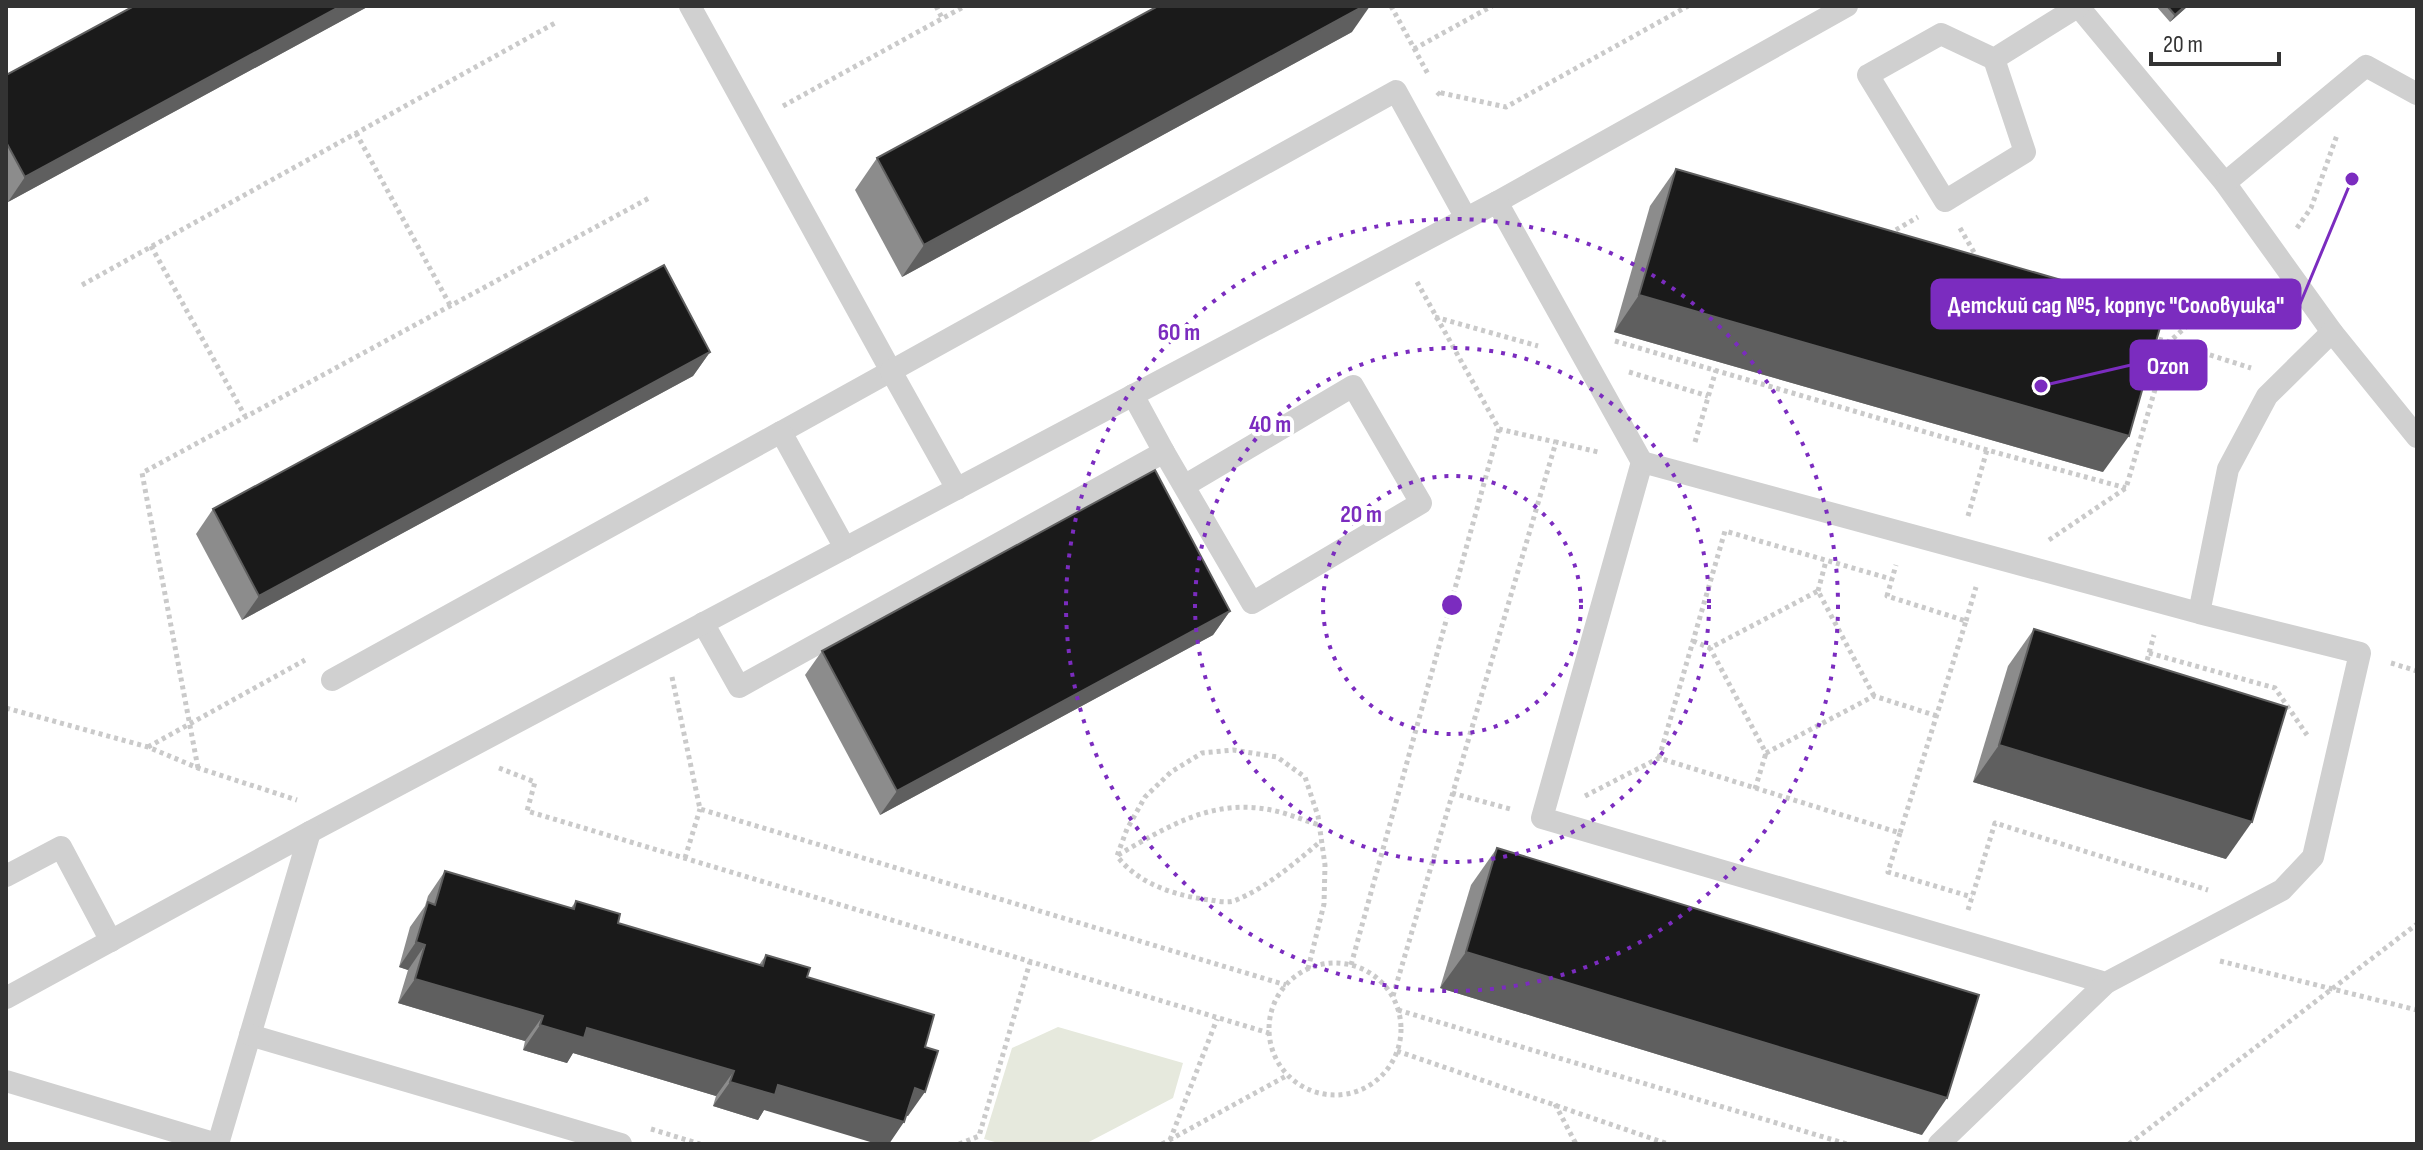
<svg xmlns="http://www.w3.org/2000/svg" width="2423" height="1150" font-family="'Sofia Sans Condensed',sans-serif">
	<rect width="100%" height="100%" fill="#fff"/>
	<!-- green -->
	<path fill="#e6e9dd" d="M1058,1027L1183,1063L1173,1098L1085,1144H1002L984,1139L1012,1048Z"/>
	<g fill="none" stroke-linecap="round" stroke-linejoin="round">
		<!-- path -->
		<g stroke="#cacaca" stroke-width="5" stroke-dasharray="4 4" stroke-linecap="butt">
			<path d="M936,6L942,18"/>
			<path d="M1391,6L1428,74"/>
			<path d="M1414,49L1492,6"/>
			<path d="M1440,95L1437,92L1506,107L1688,6"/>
			<path d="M783,106L965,6"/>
			<path d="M356,133L450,305"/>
			<path d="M1960,228L1979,261"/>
			<path d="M2297,228L2311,208L2337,135"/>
			<path d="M1889,234L1918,217"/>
			<path d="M151,246L245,416"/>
			<path d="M1417,282L1499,429L1555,442"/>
			<path d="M82,285L555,23"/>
			<path d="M1435,317L1538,346"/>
			<path d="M2151,337L2169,342L2232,286"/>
			<path d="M1615,341L1987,450L2126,488"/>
			<path d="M1629,372L1708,396"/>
			<path d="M1695,442L1716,370"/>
			<path d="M1968,516L1987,450"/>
			<path d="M2049,540L2126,488L2169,342L2251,368"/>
			<path d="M1818,591L1826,561"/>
			<path d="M1966,621L1976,587"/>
			<path d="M1693,641L1710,648"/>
			<path d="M2149,653L2275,688L2307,735"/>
			<path d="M2391,663L2417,671"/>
			<path d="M2145,668L2154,635"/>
			<path d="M672,677L700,809L1286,985"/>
			<path d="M1874,696L1818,591L1710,648L1766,753L1874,696L1937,716"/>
			<path d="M6,708L148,747L198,768L297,800"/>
			<path d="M148,747L305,660"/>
			<path d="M1659,758L1725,531L1891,579"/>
			<path d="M198,768L142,473L651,197"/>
			<path d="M499,768L535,782L527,811L1269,1033"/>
			<path d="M1755,789L1766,753"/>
			<path d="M1452,793L1510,809"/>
			<path d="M1585,796L1659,758L1900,833L1966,621L1887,596L1896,565"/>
			<path d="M1900,833L1888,872L1972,897"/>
			<path d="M1118,855C1167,827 1212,798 1271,810C1287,813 1303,820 1319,825"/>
			<path d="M685,858L700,809"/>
			<path d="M1968,910L1995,823L2208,890"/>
			<path d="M2220,961L2417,1010"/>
			<circle cx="1335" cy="1029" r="66"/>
			<path d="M1351,965L1499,429"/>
			<path d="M1308,969L1324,904L1325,865L1318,816L1305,777L1277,757L1233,750L1202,753L1171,772L1145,797L1127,829L1117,856C1138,884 1176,896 1210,900C1217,901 1226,903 1234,901C1266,888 1295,863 1321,841"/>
			<path d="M1393,996L1556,442L1598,452"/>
			<path d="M1398,1010L1847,1144"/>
			<path d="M1397,1051L1668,1144"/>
			<path d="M1555,1104L1576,1144"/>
			<path d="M651,1129L700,1144"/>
			<path d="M1170,1140L1217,1019"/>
			<path d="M959,1144L979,1136L1030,962"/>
			<path d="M1162,1144L1288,1075"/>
			<path d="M2129,1144L2417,924"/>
		</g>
		<!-- lane -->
		<g stroke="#d0d0d0" stroke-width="22">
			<path d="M690,6L891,371L781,432"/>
			<path d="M2078,6L2225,183L2332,332L2417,437"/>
			<path d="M1994,59L2025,152L1945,201L1868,75L1941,34L1994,59L2079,6"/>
			<path d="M2225,183L2366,66L2417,94"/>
			<path d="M1497,202L1847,6"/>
			<path d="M1164,452L1252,603L1421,503L1353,386L1184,486"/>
			<path d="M957,489L891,371L1396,91L1466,218"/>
			<path d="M2199,613L1642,462L1542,818L2106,983L2282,890L2313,857L2360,653L2199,613L2228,469L2267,396L2332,332"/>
			<path d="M703,623L739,687L1164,452L1133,395"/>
			<path d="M332,680L781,432L845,548"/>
			<path d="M310,832L1497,202L1642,462"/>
			<path d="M6,876L61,847L111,941"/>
			<path d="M6,998L310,832L218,1144"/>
			<path d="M250,1035L621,1144"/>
			<path d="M6,1081L217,1144"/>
			<path d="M1939,1144L2106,983"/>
		</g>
	</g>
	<!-- wall -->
	<g fill="#8c8c8c">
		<path d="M369,6L8,202L6,198V75Z"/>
		<path d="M2156,6H2188L2170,22Z"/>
		<path d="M1352,32L902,277L855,190L877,158Z"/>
		<path d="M1676,169L2103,472L1614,332L1650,206Z"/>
		<path d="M710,352L693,376L242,620L196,534L213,509Z"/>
		<path d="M1230,611L1213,635L880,815L805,675L822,651Z"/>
		<path d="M2034,629L2226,859L1973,782L2008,666Z"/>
		<path d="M1497,848L1922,1135L1440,988L1471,885Z"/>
		<path d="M445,871L571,908L576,901L618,923L759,965L766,955L807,977L925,1047L908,1116L764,1110L758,1120L713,1106L716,1096L573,1053L567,1063L523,1050L525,1041L398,1003L408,970L399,967L410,927L425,906L428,896Z"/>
	</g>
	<!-- shaded-wall -->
	<g fill="#5f5f5f">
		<path d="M341,6H369L8,202L25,177Z"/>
		<path d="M1364,6H1370L1352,32L902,277L924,245Z"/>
		<path d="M2185,6H2188L2170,22L2175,15Z"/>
		<path d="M1639,295L2129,436L2103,472L1614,332Z"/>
		<path d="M710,352L693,376L242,620L259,596Z"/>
		<path d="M1230,611L1213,635L880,815L897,791Z"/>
		<path d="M1999,745L2252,822L2226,859L1973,782Z"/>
		<path d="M416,942L425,945L408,970L399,967Z"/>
		<path d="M1466,952L1947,1098L1922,1135L1440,988Z"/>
		<path d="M415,979L543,1016L525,1041L398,1003Z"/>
		<path d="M540,1025L587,1028L734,1071L716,1096L573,1053L567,1063L523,1050Z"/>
		<path d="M730,1082L778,1085L904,1122L889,1144H877L764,1110L758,1120L713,1106Z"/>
		<path d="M915,1088L925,1092L908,1116L898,1113Z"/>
	</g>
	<!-- building -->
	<g fill="#1a1a1a" stroke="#5f5f5f" stroke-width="2">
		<path d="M134,6H341L25,177L6,142V75Z"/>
		<path d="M1158,6H1364L924,245L877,158Z"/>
		<path d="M2167,6H2185L2175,15Z"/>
		<path d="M1676,169L2165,310L2129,436L1639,295Z"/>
		<path d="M664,265L710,352L259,596L213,509Z"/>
		<path d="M1155,470L1230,611L897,791L822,651Z"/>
		<path d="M2034,629L2287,707L2252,822L1999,745Z"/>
		<path d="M1497,848L1979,995L1947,1098L1466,952Z"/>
		<path d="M445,871L574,909L576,901L620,914L618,923L763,966L766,955L810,968L807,977L934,1015L925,1047L938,1051L925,1092L915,1088L904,1122L778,1085L775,1095L730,1082L734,1071L587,1028L584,1038L540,1025L543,1016L415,979L425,945L416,942L428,902L435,905Z"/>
	</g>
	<!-- distance rings -->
	<g fill="none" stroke="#7b2cbf" stroke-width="4" stroke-dasharray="4 8">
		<circle cx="1452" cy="605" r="129"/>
		<circle cx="1452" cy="605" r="257"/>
		<circle cx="1452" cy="605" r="386"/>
	</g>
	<circle cx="1452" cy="605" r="12" fill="#7b2cbf" stroke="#fff" stroke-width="4"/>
	<g font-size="24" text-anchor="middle" font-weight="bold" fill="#7b2cbf" stroke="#fff" stroke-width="8" stroke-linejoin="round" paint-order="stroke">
		<text x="1179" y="340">60 m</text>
		<text x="1270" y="432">40 m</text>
		<text x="1361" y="522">20 m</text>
	</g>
	<!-- callouts -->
	<path fill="none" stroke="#7b2cbf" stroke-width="3" d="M2352 179L2300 304M2041 386L2131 365"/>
	<g fill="#7b2cbf" stroke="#fff" stroke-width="3">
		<circle cx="2352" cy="179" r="8"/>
		<circle cx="2041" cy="386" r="8"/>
	</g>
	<g fill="#7b2cbf" stroke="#7b2cbf" stroke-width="3">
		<rect x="1932" y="280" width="368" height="48" rx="8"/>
		<rect x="2131" y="341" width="75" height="48" rx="8"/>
	</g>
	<g font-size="24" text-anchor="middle" font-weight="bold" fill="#fff">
		<text x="2116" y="313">Детский сад №5, корпус "Соловушка"</text>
		<text x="2168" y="374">Ozon</text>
	</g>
	<!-- border -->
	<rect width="2423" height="1150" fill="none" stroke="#333333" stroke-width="16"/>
	<!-- scale -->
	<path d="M2151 52v12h128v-12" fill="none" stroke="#333333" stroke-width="4"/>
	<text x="2163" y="52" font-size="24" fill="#333333" stroke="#ffffff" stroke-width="6" paint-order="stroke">20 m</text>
</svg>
